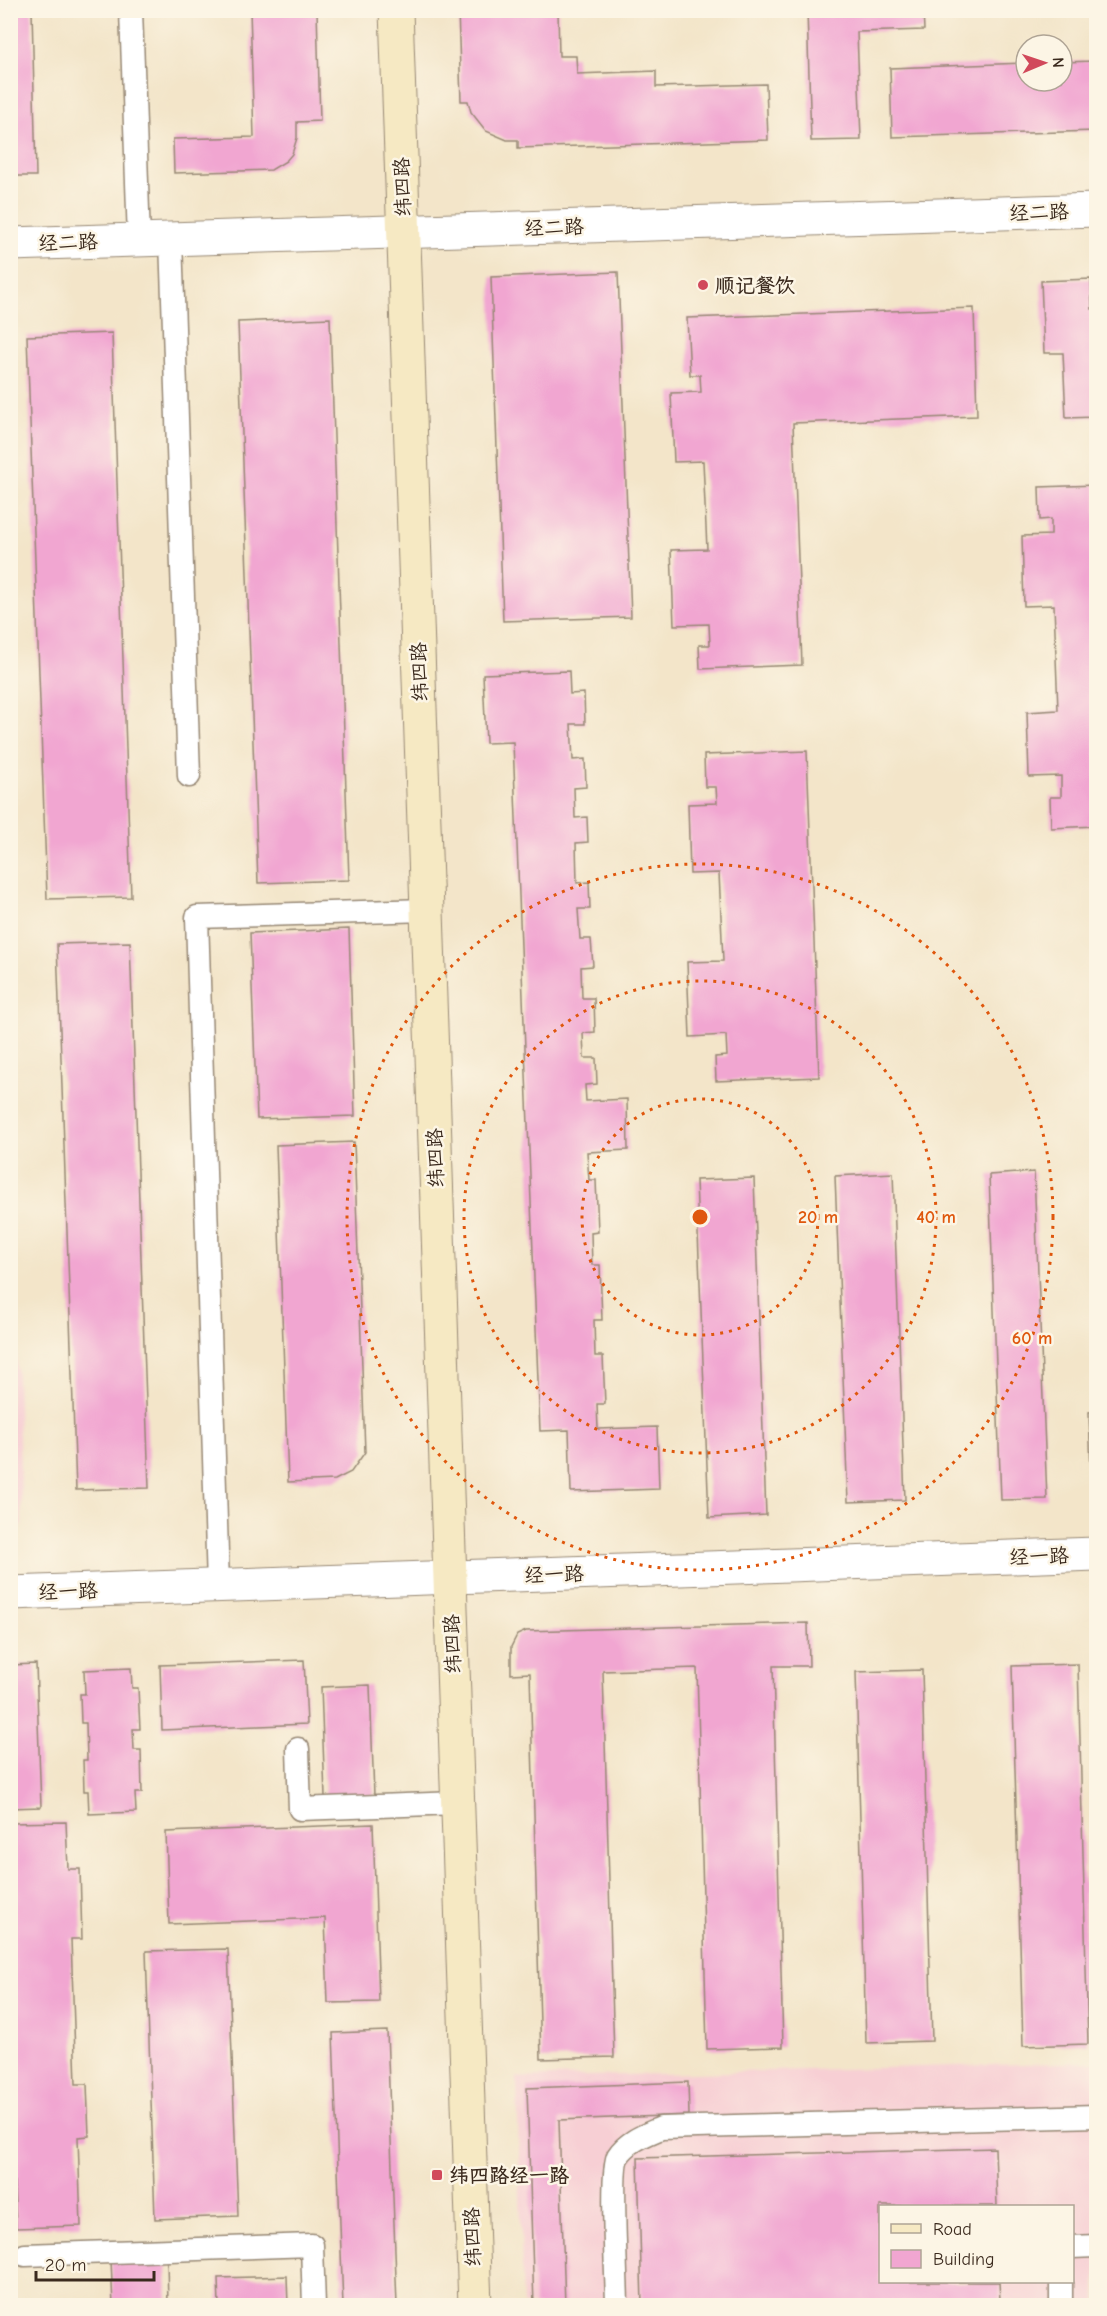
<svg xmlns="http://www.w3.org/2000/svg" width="1107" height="2316" font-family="'Comic Neue','LXGW WenKai TC',sans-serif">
	<rect width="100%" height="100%" fill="#fcf5e5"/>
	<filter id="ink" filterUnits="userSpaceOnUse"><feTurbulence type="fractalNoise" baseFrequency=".0167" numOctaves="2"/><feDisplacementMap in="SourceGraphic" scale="12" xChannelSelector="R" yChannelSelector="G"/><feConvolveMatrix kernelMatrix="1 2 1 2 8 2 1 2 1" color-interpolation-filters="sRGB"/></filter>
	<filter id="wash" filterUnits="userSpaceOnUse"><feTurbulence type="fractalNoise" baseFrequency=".008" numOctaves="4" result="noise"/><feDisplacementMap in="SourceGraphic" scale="24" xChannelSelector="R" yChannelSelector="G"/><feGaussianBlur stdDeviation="1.35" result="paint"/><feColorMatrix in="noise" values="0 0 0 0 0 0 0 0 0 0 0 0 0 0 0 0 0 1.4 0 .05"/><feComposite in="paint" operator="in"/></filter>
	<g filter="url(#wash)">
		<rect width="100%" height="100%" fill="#f3e5c9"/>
		<!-- built -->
		<g fill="#f7cfd4" fill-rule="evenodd">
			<path d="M11,1196L22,1525L11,1526H10Z"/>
			<path d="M1096,2062V2305H523L517,2078ZM880,2206H1072V2282H880Z"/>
		</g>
		<g id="blocks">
			<!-- building -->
			<g fill="#f1a6d1">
				<path d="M10,10H32L36,176H10Z"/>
				<path d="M250,10H317L320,121L297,122V138L292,154L286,161L271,170L174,173L173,139L254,137Z"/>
				<path d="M458,10H558L559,56H576L577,74L656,71V87L766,84L768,140L518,148V140H507L486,131L471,112L468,101H461Z"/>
				<path d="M807,10H923L924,30L857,32L861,140L811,141Z"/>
				<path d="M1096,61V131L892,137L890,68L1026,63V81H1062V62Z"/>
				<path d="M618,272L631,617L503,621L491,277Z"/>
				<path d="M1091,279L1092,309H1096V417L1066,418L1063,353H1044L1041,281Z"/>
				<path d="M974,308L977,416L793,423L802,665L700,669L699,645H710L709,624L674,625L671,550L707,549L703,461L674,462L671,393L701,392L700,375H690L687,318Z"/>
				<path d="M330,318L349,880L258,883L238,322Z"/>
				<path d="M112,333L131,897L47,899L27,336Z"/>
				<path d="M1096,485V826L1051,828L1050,797H1061V776L1029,777L1027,712L1058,710L1054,605L1024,606L1022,536L1051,535V519L1040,520L1039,487Z"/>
				<path d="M569,671L570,694L584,693L585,724H571L573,760L585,759L586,787L574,788L575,818L587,817L588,842L576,843L577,883L589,882L590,909H578L580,939H591L593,966L581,967L582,998H594L595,1032L583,1033L584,1058H596L597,1084L585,1085L586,1101L627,1099L628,1150L587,1152L589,1180H596L598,1232L591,1233L592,1265H600L602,1320H594L595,1356H603L605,1404H597L598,1429L657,1427L659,1489L571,1492L569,1430L540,1431L513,742L486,743L483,674Z"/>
				<path d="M807,751L819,1077L716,1081L715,1057L727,1056L726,1035L690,1037L687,962L723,961L719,873L690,874L688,804L717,803L716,787H705L704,755Z"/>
				<path d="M349,929L355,1116L257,1119L250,933Z"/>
				<path d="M130,942L149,1488L76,1490L57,944Z"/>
				<path d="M354,1142L365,1452L351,1472L335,1480L288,1482L276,1145Z"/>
				<path d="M1034,1172L1047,1499L1001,1500L989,1175Z"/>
				<path d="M893,1173L905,1500L848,1502L835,1176Z"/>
				<path d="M754,1178L766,1515L709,1518L696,1180Z"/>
				<path d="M1096,1411V1500H1092L1089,1412Z"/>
				<path d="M808,1623L809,1666H773L783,2047L707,2049L697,1668L603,1671L614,2057L541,2059L530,1673L511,1674V1647L517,1635L526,1631Z"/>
				<path d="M304,1660L307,1724L162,1730L160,1665Z"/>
				<path d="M36,1664L41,1807L10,1808V1665Z"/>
				<path d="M1078,1664L1088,2044L1023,2046L1012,1666Z"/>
				<path d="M131,1668L132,1688H138L140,1729H133L134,1750H141L142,1793H135L136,1812L89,1814L88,1791H84L83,1760H87L86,1723H81L80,1694H85L84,1670Z"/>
				<path d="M922,1670L932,2041L866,2043L856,1672Z"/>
				<path d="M370,1685L374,1796L325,1797L321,1687Z"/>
				<path d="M66,1822L68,1869H80L82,1939H71L76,2084H87L89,2136L78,2137L81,2226L16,2228L10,2083V1823Z"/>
				<path d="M373,1824L379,2002L328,2003L325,1918L169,1924L166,1832Z"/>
				<path d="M228,1949L238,2216L155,2219L146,1951Z"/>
				<path d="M387,2031L397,2306H343L333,2033Z"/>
				<path d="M688,2082L689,2115L559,2120L565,2306H534L527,2088Z"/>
				<path d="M995,2148L997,2206H880V2282H999L1000,2300L817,2306H642L638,2158Z"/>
				<path d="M167,2258L168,2306H113L111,2260Z"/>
				<path d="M287,2276L288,2306H219L218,2278Z"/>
			</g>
		</g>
	</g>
	<g filter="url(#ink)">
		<use href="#blocks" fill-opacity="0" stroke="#978874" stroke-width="1.5"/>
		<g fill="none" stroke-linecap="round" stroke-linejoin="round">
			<defs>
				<g id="lane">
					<path d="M131,10L139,240"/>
					<path d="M171,239L189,776"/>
					<path d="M218,1585L197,917L427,910"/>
					<path d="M298,1749L300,1809L457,1803"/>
					<path d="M1072,2247L1096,2246"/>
					<path d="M25,2255L312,2245L314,2306"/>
					<path d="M1061,2282V2306"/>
					<path d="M617,2306C617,2282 610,2169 618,2156C628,2141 645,2135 661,2128L1096,2116"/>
				</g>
				<g id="street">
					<path d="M10,244L1096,210"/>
					<path d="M10,1593L1096,1554"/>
				</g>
				<path id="secondary" d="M396,10L475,2306"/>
			</defs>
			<!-- lane casing -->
			<use href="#lane" stroke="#978874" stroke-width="25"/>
			<!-- street casing -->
			<use href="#street" stroke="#978874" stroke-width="35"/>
			<!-- secondary casing -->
			<use href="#secondary" stroke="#978874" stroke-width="35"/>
			<!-- lane -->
			<use href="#lane" stroke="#fff" stroke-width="22"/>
			<!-- street -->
			<use href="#street" stroke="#fff" stroke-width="33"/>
			<!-- secondary -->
			<use href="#secondary" stroke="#f6e9c3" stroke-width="33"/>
		</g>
	</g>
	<!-- distance rings -->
	<g fill="none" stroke="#df570d" stroke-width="3" stroke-dasharray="3 6">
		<circle cx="700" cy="1217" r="118"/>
		<circle cx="700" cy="1217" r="236"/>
		<circle cx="700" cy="1217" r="353"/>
	</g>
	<!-- markers -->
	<g fill="#d1495b" stroke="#fcf5e5" stroke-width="2">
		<circle cx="703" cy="285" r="6"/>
		<rect x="431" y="2169" width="12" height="12" rx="3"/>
	</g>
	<g text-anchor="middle" stroke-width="5" stroke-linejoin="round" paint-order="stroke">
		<!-- street labels -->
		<g font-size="20" fill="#3b2a1e" stroke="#fcf5e5">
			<text transform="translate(402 187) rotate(-92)" y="7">纬四路</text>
			<text transform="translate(1039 212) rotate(-2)" y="7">经二路</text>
			<text transform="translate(554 227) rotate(-2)" y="7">经二路</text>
			<text transform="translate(68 242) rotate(-2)" y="7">经二路</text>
			<text transform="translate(419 672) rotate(-92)" y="7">纬四路</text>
			<text transform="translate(435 1158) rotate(-92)" y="7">纬四路</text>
			<text transform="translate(1039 1556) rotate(-2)" y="7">经一路</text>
			<text transform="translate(554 1574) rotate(-2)" y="7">经一路</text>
			<text transform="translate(68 1591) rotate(-2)" y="7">经一路</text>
			<text transform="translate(452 1644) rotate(-92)" y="7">纬四路</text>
			<text transform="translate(472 2237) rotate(-92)" y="7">纬四路</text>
		</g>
		<!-- poi labels -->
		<g font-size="20" font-weight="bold" fill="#3b2a1e" stroke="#fcf5e5" text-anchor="start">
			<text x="715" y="292">顺记餐饮</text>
			<text x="449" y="2182">纬四路经一路</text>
		</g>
	</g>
	<circle cx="700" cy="1217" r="9" fill="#df570d" stroke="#fcf5e5" stroke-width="3"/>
	<g font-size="18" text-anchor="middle" font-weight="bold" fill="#df570d" stroke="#fcf5e5" stroke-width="5" stroke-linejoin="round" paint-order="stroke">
		<text x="818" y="1223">20 m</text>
		<text x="936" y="1223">40 m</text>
		<text x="1032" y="1344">60 m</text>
	</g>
	<!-- margin -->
	<rect width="1107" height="2316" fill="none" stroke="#fcf5e5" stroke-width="36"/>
	<!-- legend -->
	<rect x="879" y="2205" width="195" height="78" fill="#fcf5e5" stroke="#afa495" stroke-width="1.5"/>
	<rect x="891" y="2224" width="30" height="9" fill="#f6e9c3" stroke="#afa495" stroke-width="1.5"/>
	<text x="933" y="2235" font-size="18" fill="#3b2a1e">Road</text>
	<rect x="891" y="2250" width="30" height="18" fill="#f1a6d1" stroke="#afa495" stroke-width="1.5"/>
	<text x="933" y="2265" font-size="18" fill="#3b2a1e">Building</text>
	<!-- north arrow -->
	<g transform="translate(1044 63) rotate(88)"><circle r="28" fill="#fcf5e5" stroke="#afa495" stroke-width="1.5"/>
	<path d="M0-4.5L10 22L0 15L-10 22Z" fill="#d1495b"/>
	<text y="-9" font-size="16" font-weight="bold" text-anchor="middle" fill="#3b2a1e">N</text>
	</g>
	<!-- scale -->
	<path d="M36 2271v9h118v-9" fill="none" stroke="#3b2a1e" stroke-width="3"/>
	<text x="45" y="2271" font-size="18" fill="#3b2a1e" stroke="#fcf5e5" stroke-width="4.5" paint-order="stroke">20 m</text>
</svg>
